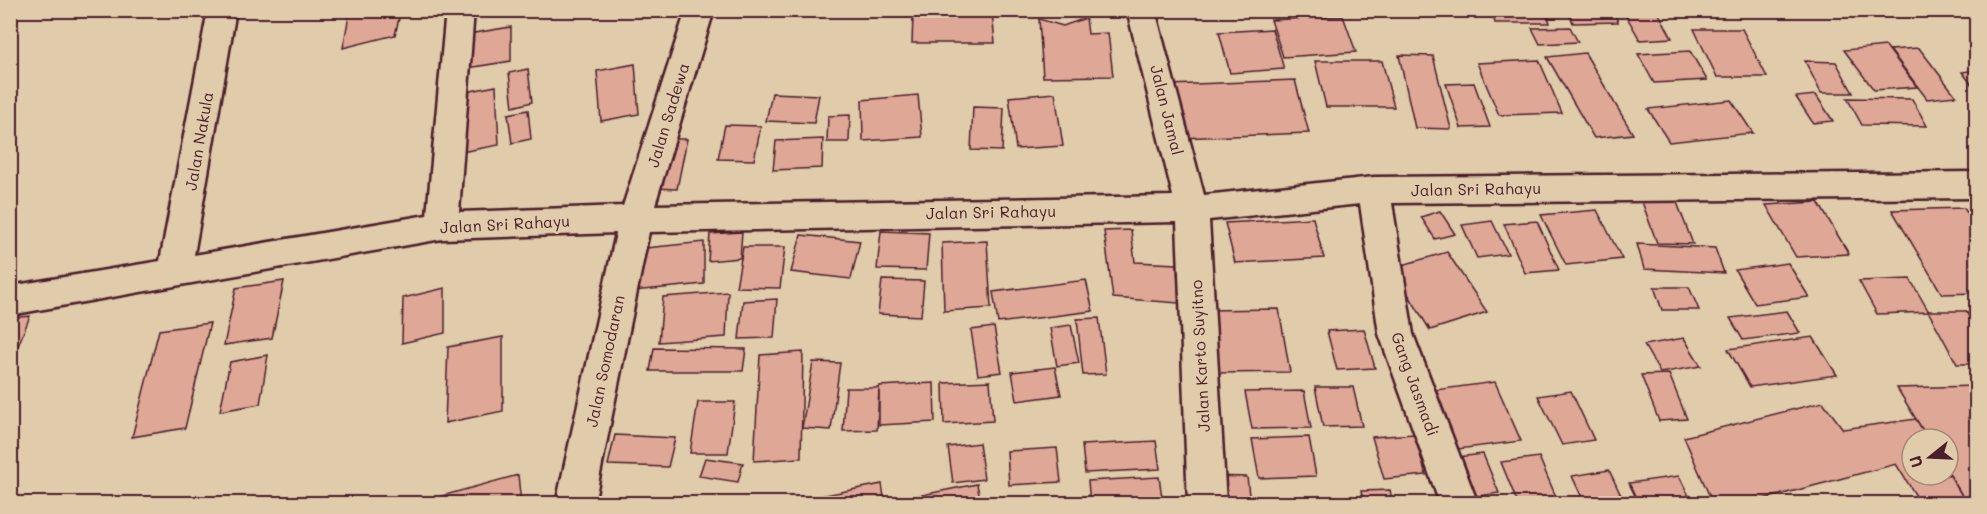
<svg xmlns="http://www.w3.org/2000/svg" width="1987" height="514" font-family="Mali,sans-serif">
	<rect width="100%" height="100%" fill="#e0cbaa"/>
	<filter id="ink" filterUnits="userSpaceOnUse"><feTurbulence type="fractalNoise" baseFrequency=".0167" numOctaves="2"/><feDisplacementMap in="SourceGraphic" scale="12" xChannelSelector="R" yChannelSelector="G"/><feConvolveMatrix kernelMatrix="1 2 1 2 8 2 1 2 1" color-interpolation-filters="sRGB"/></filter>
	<g filter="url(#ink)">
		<!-- building -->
		<g fill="#dea796" stroke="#4a1f2b" stroke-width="1.5">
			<path d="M350,10H401L395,35L343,48Z"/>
			<path d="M714,10H750L748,16L713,15Z"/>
			<path d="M883,10H905L904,17H883Z"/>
			<path d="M1491,10H1546L1550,23H1495Z"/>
			<path d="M1568,10H1613L1618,22L1573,23Z"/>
			<path d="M1623,10H1657L1672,38L1640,40Z"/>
			<path d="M1893,10H1926L1930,15L1898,17Z"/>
			<path d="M992,12L995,43H912L913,17Z"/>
			<path d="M1343,16L1356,52L1283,57L1271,20Z"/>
			<path d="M1086,18L1088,34L1108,33L1113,76L1043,77L1039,19L1063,26Z"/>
			<path d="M511,27V61L461,69L462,35Z"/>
			<path d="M1570,27L1578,42L1540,44L1532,28Z"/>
			<path d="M1272,29L1284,69L1230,73L1219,32Z"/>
			<path d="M1694,29H1742L1767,77H1717Z"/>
			<path d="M1886,46L1917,87L1874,90L1844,50Z"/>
			<path d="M1919,48L1956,96L1927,99L1890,50Z"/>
			<path d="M1690,51L1707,80L1654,83L1638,54Z"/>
			<path d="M1585,53L1633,134L1594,138L1547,57Z"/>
			<path d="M1399,55L1433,56L1451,129L1415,128Z"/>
			<path d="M1539,60L1562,113L1499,115L1477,63Z"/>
			<path d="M1315,61H1382L1394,107H1326Z"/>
			<path d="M1805,61L1836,62L1853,93H1821Z"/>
			<path d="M635,64L639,114L601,121L597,71Z"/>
			<path d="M528,69L532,102L513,107L509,73Z"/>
			<path d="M1976,70V90L1962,72Z"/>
			<path d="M1295,80L1309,133L1178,138L1169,85Z"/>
			<path d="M1474,83L1490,127L1461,128L1446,84Z"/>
			<path d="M496,86L499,145L461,152L460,93Z"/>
			<path d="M772,93L819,95L814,123L766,121Z"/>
			<path d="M1055,93L1063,146L1016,149L1009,97Z"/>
			<path d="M918,95L922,137L863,141L862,100Z"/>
			<path d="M1816,95L1833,121L1813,123L1796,97Z"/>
			<path d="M1847,98L1912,99L1927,126L1862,125Z"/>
			<path d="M1731,100L1753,133L1669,142L1648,109Z"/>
			<path d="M973,107L1004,108L1002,151L971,150Z"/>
			<path d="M528,110L531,139L512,143L508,114Z"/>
			<path d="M850,115L849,142H827L828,116Z"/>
			<path d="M725,125L761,126L754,160L718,159Z"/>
			<path d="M663,139H687L677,189L652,188Z"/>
			<path d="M823,139L822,168L773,170L776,141Z"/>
			<path d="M1638,191L1673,192L1693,244L1657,243Z"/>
			<path d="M1818,202L1849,254L1796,257L1766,205Z"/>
			<path d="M1964,208L1976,227V293L1942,294L1892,210Z"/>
			<path d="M1597,210L1622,259L1566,265L1541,215Z"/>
			<path d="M1440,211L1455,234L1435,239L1421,217Z"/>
			<path d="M1313,218L1324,258L1235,263L1225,223Z"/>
			<path d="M1492,221L1508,254L1477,258L1462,225Z"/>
			<path d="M1537,221L1559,270L1525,273L1504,224Z"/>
			<path d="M1131,230L1135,262L1177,264L1179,303L1113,298L1104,231Z"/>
			<path d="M881,231L929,233L926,270L877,269Z"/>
			<path d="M742,232L740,258L708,261L710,234Z"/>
			<path d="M801,235L860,241L851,279L791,272Z"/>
			<path d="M987,241L991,308L944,311L942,243Z"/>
			<path d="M704,242V284L633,291L636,249Z"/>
			<path d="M1637,244L1715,248L1724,273L1644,269Z"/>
			<path d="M743,247H785L780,288L736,287Z"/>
			<path d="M1447,252L1487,312L1430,330L1392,268Z"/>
			<path d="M1788,263L1809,297L1755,304L1735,270Z"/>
			<path d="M1910,279L1929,312L1877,314L1859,281Z"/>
			<path d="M882,280L924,281L921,316L878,314Z"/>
			<path d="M1086,280L1093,311L998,323L993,292Z"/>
			<path d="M284,281L272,338L224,345L236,288Z"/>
			<path d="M1654,287H1689L1699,310H1662Z"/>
			<path d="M445,288V333L402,343L403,298Z"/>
			<path d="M728,292L726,337L659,342L663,297Z"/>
			<path d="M777,299L774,338L739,339L743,301Z"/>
			<path d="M1279,309L1290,372L1215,373L1205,310Z"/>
			<path d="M1787,311L1800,333L1743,340L1730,318Z"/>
			<path d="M1928,311H1966L1976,329V364H1957Z"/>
			<path d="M30,316L10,366V318Z"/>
			<path d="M1099,318L1106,374L1083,375L1077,319Z"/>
			<path d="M210,323L185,428L132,437L159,330Z"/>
			<path d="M1071,325L1079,363L1057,366L1050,328Z"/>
			<path d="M994,327L1002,372L978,375L971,330Z"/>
			<path d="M1364,329L1375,368L1337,370L1327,331Z"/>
			<path d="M503,337V411L445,423L448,347Z"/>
			<path d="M1813,337L1837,375L1750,387L1728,349Z"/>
			<path d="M1684,338L1701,366L1660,373L1644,345Z"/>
			<path d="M654,348L746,349L743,371H650Z"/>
			<path d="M803,352L801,458L754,461L760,355Z"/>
			<path d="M268,355L260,404L220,411L230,362Z"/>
			<path d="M813,362L840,363L831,430L802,428Z"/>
			<path d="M1055,367L1061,395L1017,401L1012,372Z"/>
			<path d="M1669,374L1687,419L1659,421L1641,375Z"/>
			<path d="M990,381L993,421L944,424L943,383Z"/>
			<path d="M1495,382L1521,441L1458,449L1435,390Z"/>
			<path d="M934,383L935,422L879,425V386Z"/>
			<path d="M1976,386V418H1968L1976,430V504H1967L1948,472V439H1928L1897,388Z"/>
			<path d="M1315,387H1353L1362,426L1323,427Z"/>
			<path d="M846,388H879L877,430L843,431Z"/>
			<path d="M1304,391L1311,428L1252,429L1245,392Z"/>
			<path d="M1571,391L1594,440L1562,445L1538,396Z"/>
			<path d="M698,402H735L728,453H690Z"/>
			<path d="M1823,402L1843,429L1916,419L1928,439H1912V475H1948V472L1967,504H1921L1896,464L1764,499L1766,504H1713L1684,437Z"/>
			<path d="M1414,434L1426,475L1384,479L1372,437Z"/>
			<path d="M615,435L675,438L668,467L608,465Z"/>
			<path d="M1309,437L1316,476L1259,478L1252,439Z"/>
			<path d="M1156,441L1160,469L1085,473L1082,445Z"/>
			<path d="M979,443L984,479L953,483L948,447Z"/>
			<path d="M1057,448L1061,482L1009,485L1007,451Z"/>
			<path d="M1483,454L1499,493L1465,498L1449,458Z"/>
			<path d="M1539,457L1559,504H1518L1501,462Z"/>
			<path d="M705,458L743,463L738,482L699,476Z"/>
			<path d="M1609,470L1625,504H1585L1572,476Z"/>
			<path d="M518,475L521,504H427V500Z"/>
			<path d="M1209,476L1247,477L1250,504H1211Z"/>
			<path d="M1679,476L1693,504H1639L1629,483Z"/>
			<path d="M1159,477L1163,504H1090L1088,481Z"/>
			<path d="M882,484L885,504H816L815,497Z"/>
			<path d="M977,484L981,504H903L902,499Z"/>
			<path d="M1390,490L1393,504H1364L1361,491Z"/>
		</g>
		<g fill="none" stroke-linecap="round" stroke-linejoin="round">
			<defs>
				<path id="street" d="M208,10H236L194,255L427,215L446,10H474L459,212L623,206L686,10H714L655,205L1173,196L1127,10H1155L1204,195L1374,177L1976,172V198L1392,203L1413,334L1478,504H1440L1379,334L1360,204L1209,220L1226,504H1188L1177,222L649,232L594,504H556L616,233L442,239L10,315V286L160,261Z"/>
			</defs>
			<!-- street casing -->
			<use href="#street" stroke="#4a1f2b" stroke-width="5"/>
			<!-- street -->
			<use href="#street" fill="#e0cbaa" fill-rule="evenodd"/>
		</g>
	</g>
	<g text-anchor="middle" stroke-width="5" stroke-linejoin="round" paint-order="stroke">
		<!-- street labels -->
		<g font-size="16" fill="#4a1f2b" stroke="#e0cbaa">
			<text transform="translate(1167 110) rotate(76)" y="6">Jalan Jamal</text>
			<text transform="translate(668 115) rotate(-73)" y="6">Jalan Sadewa</text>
			<text transform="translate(199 141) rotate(-80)" y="6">Jalan Nakula</text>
			<text transform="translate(1476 189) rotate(-1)" y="6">Jalan Sri Rahayu</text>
			<text transform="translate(991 212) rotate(-1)" y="6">Jalan Sri Rahayu</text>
			<text transform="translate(505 224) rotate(-3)" y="6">Jalan Sri Rahayu</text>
			<text transform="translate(1200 356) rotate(-93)" y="6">Jalan Karto Suyitno</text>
			<text transform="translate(605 361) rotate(-78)" y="6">Jalan Somodaran</text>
			<text transform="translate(1415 384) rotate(70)" y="6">Gang Jasmadi</text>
		</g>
	</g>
	<!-- margin -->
	<rect width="1987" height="514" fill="none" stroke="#e0cbaa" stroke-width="36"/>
	<rect x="18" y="18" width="1951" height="478" fill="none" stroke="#4a1f2b" stroke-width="2" filter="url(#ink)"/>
	<!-- north arrow -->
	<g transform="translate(1930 457) rotate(252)"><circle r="28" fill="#e0cbaa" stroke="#a48677" stroke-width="1.5"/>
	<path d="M0-4.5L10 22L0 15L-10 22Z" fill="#4a1f2b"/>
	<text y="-9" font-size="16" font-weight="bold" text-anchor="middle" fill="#4a1f2b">U</text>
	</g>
</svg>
